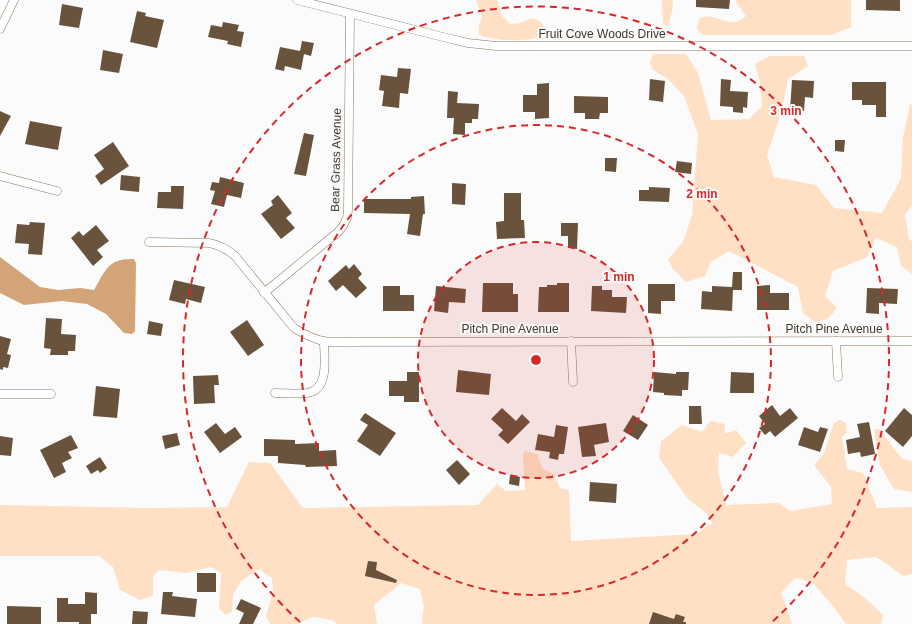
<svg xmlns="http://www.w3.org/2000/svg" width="912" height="624" font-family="Arial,sans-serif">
	<rect width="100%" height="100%" fill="#fbfbfb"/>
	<!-- green -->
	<g fill="#ffe0c4">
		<path d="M476,0H497L502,16L510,24L520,23L533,18L541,22L544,26L540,37C521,42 497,41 479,35V25L482,16Z"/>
		<path d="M662,0H673L672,12L668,27L663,23Z"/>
		<path d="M736,0H851V27L831,35H703L697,29L699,18C703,17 708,16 712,17C725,20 734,27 746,16L737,4Z"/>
		<path d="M653,54H686L698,73L711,120L749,119L762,106L760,82L755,64L770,56H804L808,66L788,79L781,113L767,155L774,177L816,185L834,208L882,213L901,179L903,138L910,104L912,105V205L905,215L909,240L912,241V274L901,266L897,247L876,238L867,257L833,271L825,296L837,308L828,319L815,322L803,313L798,287L729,251L711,262L705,276L686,282L673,269L668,259L683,242L692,215L698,134L684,96L668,79L653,70L650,63Z"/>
		<path d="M840,420L846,423L847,432L842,437L847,469L863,473L877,508L912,507V574L903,576L881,560L875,557L847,560L845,584L864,597L883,615L881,624H846L833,606L812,582L795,578L781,593L786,605L792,624H423L422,619L424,606L420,589L401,583L374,605L377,624H337L333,620L313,617L297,624H270L266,616L273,592L272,578L259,569L241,581L233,595L232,612L226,615L219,609L221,573L211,567L186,573L159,570L153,576V596L140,600L120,590L113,567L99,556H0V505L146,508L227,507L249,462L270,463L303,508L478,505L497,484L506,491L525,490L523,455L525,451L537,454L543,469L554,474L560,488L569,490L571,541L696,534L712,523L707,514L688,499L659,458L661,441L682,425L702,432L710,421L725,424L724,434L736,430L746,443L733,457L719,453L718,471L726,505L778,503L791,511L832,504L831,487L814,465L824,453L834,423Z"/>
		<path d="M875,429H879L902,459L912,461V492L894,489L880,465L875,437Z"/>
	</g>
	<!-- water -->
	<path fill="#d2a477" d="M0,257L40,287L58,290L80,288L94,290C106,270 108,258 134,259L136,263L135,331L132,334L124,333L106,314L87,304L62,301L24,305L0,293Z"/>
	<!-- building -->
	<g fill="#6a533d">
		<path d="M696,0H730L729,9L696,7Z"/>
		<path d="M866,0H900V11L866,10Z"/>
		<path d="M62,4L83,8L79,28L59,25Z"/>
		<path d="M137,11L146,13L145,16L164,20L157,48L130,42Z"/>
		<path d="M223,22L239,25L237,31L244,32L241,47L227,44L228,41L208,37L211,25L222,27Z"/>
		<path d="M302,41L314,43L311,56L304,54L301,70L285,66L284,71L275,69L280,47L300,51Z"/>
		<path d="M103,50L123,54L119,73L100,70Z"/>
		<path d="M398,68L411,69L408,94L400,93L399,108L382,106L384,91L379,90L381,75L397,77Z"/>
		<path d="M650,79L665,81L663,102L649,100Z"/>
		<path d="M721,79L731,80L730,91L748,92L747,108L743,107V113L733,112V107L720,106Z"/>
		<path d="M792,80L814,81L813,98L805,97L804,111L790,110Z"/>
		<path d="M852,82H886V117H876V105H862V100H852Z"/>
		<path d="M549,83V118L535,119V112H523V95H537V84Z"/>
		<path d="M448,91L458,92L457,103L479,104L478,119H472V123H465V135L453,134L454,118H447Z"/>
		<path d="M574,96L608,97V113H600L599,119H585V113H574Z"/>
		<path d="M0,111L11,116L0,136Z"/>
		<path d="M30,121L62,127L58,150L25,144Z"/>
		<path d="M304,133L314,135L306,176L294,174Z"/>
		<path d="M835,140H845L844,152L835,151Z"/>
		<path d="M113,142L129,166L101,185L95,176L104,169L94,155Z"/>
		<path d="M605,158H617L616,172L605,171Z"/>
		<path d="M677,161L692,163L691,174L675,172Z"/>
		<path d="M121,175L140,177L139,192L120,190Z"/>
		<path d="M220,177L244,183L241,198L227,195L224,207L211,204L215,191L210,190L212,182L219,183Z"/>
		<path d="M452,183L466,184L465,205L452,204Z"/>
		<path d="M171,186H184L183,209L157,208L158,192H171Z"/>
		<path d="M649,187L670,188L669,202L639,201V190H649Z"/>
		<path d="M504,193H521V220H524L525,238L497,239L496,222L504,221Z"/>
		<path d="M278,195L292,213L286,218L295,228L281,239L261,214L273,205L271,201Z"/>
		<path d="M424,196L425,214H423L420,236L407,234L410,214L364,213V199H411V197Z"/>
		<path d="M30,222L45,223L42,255L28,254L29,244L15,243L17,224L29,225Z"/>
		<path d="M561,223H578L577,249L568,248V236H561Z"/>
		<path d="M96,225L109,241L97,250L103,257L93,266L71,238L79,231L83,236Z"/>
		<path d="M354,264L362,274L358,278L367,288L356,298L343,285L336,291L328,281L346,265L349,269Z"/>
		<path d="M733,272H742V290H733L732,311L701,309L702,291L712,292V286L732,287Z"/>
		<path d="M174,280L205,287L201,303L186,299L185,304L169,300Z"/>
		<path d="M483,283H513V294H518V312H482Z"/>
		<path d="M557,283H569V312H538L539,287H547V285H557Z"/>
		<path d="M648,284H675V301H661V314L648,313Z"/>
		<path d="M770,285V293H789V310H757V286Z"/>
		<path d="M383,286H400V295H414V311H383Z"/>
		<path d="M436,286L466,289L465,303L449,302L448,313L434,311Z"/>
		<path d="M592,286H602V290H612V297H627L626,313L591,311Z"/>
		<path d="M867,288L898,289L897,304L879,303V314L866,313Z"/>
		<path d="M46,318L62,319L61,334L76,335L75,351H68V355H50L51,349L44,348Z"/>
		<path d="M247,320L264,345L248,356L230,332Z"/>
		<path d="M149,321L163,324L161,336L147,334Z"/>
		<path d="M0,336L11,339L7,354L11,355L8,368L3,367V370L0,369Z"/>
		<path d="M458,370L491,374L489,395L456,392Z"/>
		<path d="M407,372H419V402H404V396H389V381H407Z"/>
		<path d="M654,372L676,374V372H689L688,390H682V396L664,395V393L653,392Z"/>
		<path d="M731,372L754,373V393H730Z"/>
		<path d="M218,375L219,385H214L215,403L194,404L193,376Z"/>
		<path d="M96,386L120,389L117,418L93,416Z"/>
		<path d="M772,405L780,416L790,408L798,418L775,437L770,431L765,435L759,428L765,424L759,416Z"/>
		<path d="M689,406H701L702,424H689Z"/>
		<path d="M502,408L516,421L522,414L530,422L508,444L498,435L503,430L491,419Z"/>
		<path d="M904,408L912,415V436L903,447L885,431Z"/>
		<path d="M365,413L396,433L380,456L357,441L368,425L360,420Z"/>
		<path d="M633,415L648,425L638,440L623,431Z"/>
		<path d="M869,422L875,454L861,457L860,452L848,454L846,440L860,437L857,424Z"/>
		<path d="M216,423L225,434L235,427L242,437L220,453L204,432Z"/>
		<path d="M606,423L609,442L594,445L596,456L582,457L578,427Z"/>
		<path d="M556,425L568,427L564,454H559L558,460L549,458L550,452L535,450L538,434L554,437Z"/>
		<path d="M804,427L818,432L820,427L828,429L820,452L798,445Z"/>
		<path d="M177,433L180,445L165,449L162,436Z"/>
		<path d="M71,435L78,448L68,452L72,458L62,463L66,472L54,478L40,450Z"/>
		<path d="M0,436L13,438L11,456L0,455Z"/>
		<path d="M264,439L295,440V444L319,443V451L336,450L337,466L306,467L305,465L278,463V456H264Z"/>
		<path d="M100,457L107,468L100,473L98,470L91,474L86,466Z"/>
		<path d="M457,460L470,474L459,485L446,470Z"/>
		<path d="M510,475L520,477L519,486L509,484Z"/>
		<path d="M590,482L617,484L616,503L589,501Z"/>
		<path d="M368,561L377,562L376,570L397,580L396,583L365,576Z"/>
		<rect x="197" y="573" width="19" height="19"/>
		<path d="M85,592L97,593V614H91V624H79V622H57V598H68V604H85Z"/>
		<path d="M163,592H173L172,596L197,599L195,617L161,614Z"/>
		<path d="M241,599L261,608L253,624H239L244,613L236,609Z"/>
		<path d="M7,606L41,607V624H7Z"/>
		<path d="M133,611L148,612L147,624H132Z"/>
		<path d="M653,612L674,619L676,614L685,617L683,622H686V624H649Z"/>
	</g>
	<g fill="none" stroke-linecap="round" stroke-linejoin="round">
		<defs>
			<g id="street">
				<path d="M297,0L447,38L468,43L496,46H912"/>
				<path d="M0,29L14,0"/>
				<path d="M0,176L57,191"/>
				<path d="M149,242L209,243C220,245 227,249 235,256L294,328C305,335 315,340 328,342L912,341"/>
				<path d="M264,293L338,232L343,226L347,218L348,210L350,14"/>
				<path d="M571,341L573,382"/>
				<path d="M836,341L838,377"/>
				<path d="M275,393C286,393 297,394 307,393C330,390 324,357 324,341"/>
				<path d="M0,394H51"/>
			</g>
		</defs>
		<!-- street casing -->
		<use href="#street" stroke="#8d755e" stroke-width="9"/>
		<!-- street -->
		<use href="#street" stroke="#fff" stroke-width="8"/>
	</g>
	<!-- distance rings -->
	<circle cx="536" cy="360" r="118" fill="#d62828" fill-opacity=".12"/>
	<g fill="none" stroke="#d62828" stroke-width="2" stroke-dasharray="7 5">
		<circle cx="536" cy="360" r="118"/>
		<circle cx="536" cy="360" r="235"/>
		<path d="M300 622A353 353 0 1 1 772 622"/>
	</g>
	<g text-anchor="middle" stroke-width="4" stroke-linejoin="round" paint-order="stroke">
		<!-- street labels -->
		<g font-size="12" fill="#42372d" stroke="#fbfbfb">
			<text x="602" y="38">Fruit Cove Woods Drive</text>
			<text transform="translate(336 160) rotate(-89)" y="4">Bear Grass Avenue</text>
			<text x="510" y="333">Pitch Pine Avenue</text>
			<text x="834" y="333">Pitch Pine Avenue</text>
		</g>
	</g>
	<circle cx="536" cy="360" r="6" fill="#d62828" stroke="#fbfbfb" stroke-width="2"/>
	<g font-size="12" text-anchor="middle" font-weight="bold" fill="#d62828" stroke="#fbfbfb" stroke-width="4" stroke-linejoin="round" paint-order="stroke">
		<text x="786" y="115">3 min</text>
		<text x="702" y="198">2 min</text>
		<text x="619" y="281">1 min</text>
	</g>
</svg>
